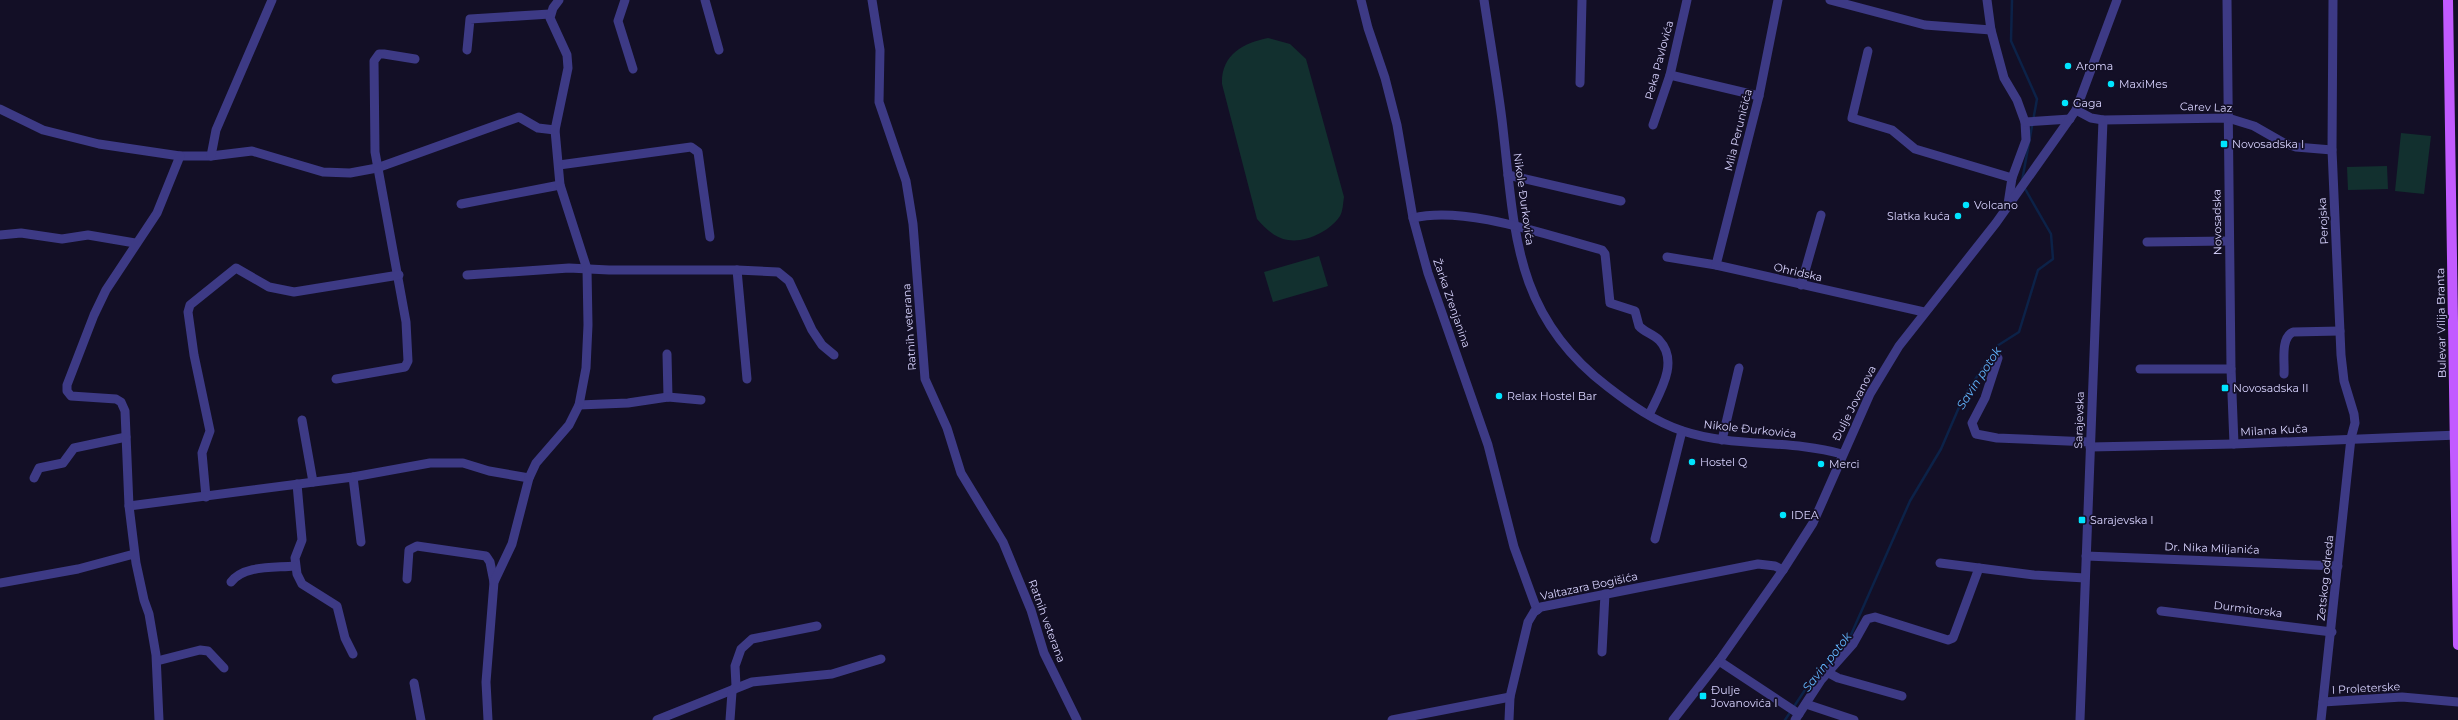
<svg xmlns="http://www.w3.org/2000/svg" width="2458" height="720" font-family="Montserrat,sans-serif">
	<rect width="100%" height="100%" fill="#130f26"/>
	<!-- garden -->
	<g fill="#12302f">
		<path d="M1268,38L1290,44L1306,59L1344,197C1343,203 1343,211 1340,216C1330,231 1306,243 1288,240C1275,238 1265,228 1257,219L1222,84C1221,55 1243,43 1268,38Z"/>
		<path d="M2401,133L2431,136L2424,194L2395,191Z"/>
		<path d="M2387,166L2388,189L2348,190L2347,167Z"/>
		<path d="M1319,256L1328,286L1273,302L1264,272Z"/>
	</g>
	<g fill="none" stroke-linecap="round" stroke-linejoin="round">
		<!-- stream -->
		<g stroke="#0c2248" stroke-width="2.5">
			<path d="M2012,0L2011,41L2037,99L2022,181"/>
			<path d="M1785,720L1813,678L1850,637L1910,501L1941,449L1963,398L1997,346L2019,332L2038,270L2053,259L2051,234L2024,187"/>
		</g>
		<!-- minor -->
		<g stroke="#3d3a85" stroke-width="9">
			<path d="M625,0L618,21L633,69"/>
			<path d="M705,0L719,50"/>
			<path d="M872,0L880,50L879,102L906,181L913,224L925,379L947,428L961,473L1003,542L1031,610L1044,653L1077,720"/>
			<path d="M1361,0L1368,28L1385,78L1397,125L1413,218L1428,273L1488,445L1514,547L1537,610"/>
			<path d="M1484,0C1490,40 1497,80 1502,120C1515,229 1512,314 1608,387C1630,404 1655,422 1683,431C1734,448 1790,439 1842,454"/>
			<path d="M1830,0L1925,25L1991,30"/>
			<path d="M1987,0L1991,30L2004,78L2017,100L2025,122L2026,140L2012,178L2008,204"/>
			<path d="M2227,0L2231,369L2234,444"/>
			<path d="M467,50L470,19L550,14"/>
			<path d="M1868,51L1852,118L1892,130L1915,149L2012,178"/>
			<path d="M1670,75L1759,96"/>
			<path d="M1580,83L1582,0"/>
			<path d="M0,109L43,130L99,144L180,156H211L252,151L323,172L350,173L377,168L519,117L538,128L555,130"/>
			<path d="M2076,110L2091,118L2103,120L2228,118L2254,126L2282,142L2296,147L2332,150"/>
			<path d="M2025,122L2070,119"/>
			<path d="M1653,125L1670,75L1687,0"/>
			<path d="M211,156L216,130L272,0"/>
			<path d="M559,165L691,147L698,152L710,237"/>
			<path d="M1508,175L1621,201"/>
			<path d="M461,204L560,185"/>
			<path d="M1413,218C1466,205 1549,236 1602,250L1605,254L1610,303L1635,311L1639,326C1644,332 1653,334 1659,340C1680,362 1659,393 1649,415"/>
			<path d="M0,235L21,233L62,239L88,235L135,243"/>
			<path d="M2147,242L2229,241"/>
			<path d="M1667,257L1716,265L1924,312"/>
			<path d="M1716,265L1759,96L1778,0"/>
			<path d="M737,270L747,379"/>
			<path d="M467,275L569,268L609,270H737L778,272L789,281L812,330L822,345L834,355"/>
			<path d="M1801,285L1821,215"/>
			<path d="M667,354L668,397"/>
			<path d="M1998,358L1985,398L1972,423L1976,434L1997,438L2090,442"/>
			<path d="M2140,369H2231"/>
			<path d="M2284,374C2285,363 2280,338 2293,332L2340,331"/>
			<path d="M336,379L405,367L408,361L406,322L375,152L374,61L379,54H384L415,59"/>
			<path d="M579,405L628,403L668,397L701,400"/>
			<path d="M302,420L313,482"/>
			<path d="M1722,440L1739,368"/>
			<path d="M2090,447L2234,444L2458,435"/>
			<path d="M353,477L361,542"/>
			<path d="M34,478L39,468L63,463L74,448L126,437"/>
			<path d="M297,484L302,540L295,558L297,574L302,584L337,606L345,638L353,654"/>
			<path d="M206,497L202,453L210,431L194,355L188,312L190,305L236,268L269,287L294,292L399,275"/>
			<path d="M129,506L353,477L430,463H463L489,471L529,478"/>
			<path d="M1655,539L1682,431"/>
			<path d="M2086,556L2338,566"/>
			<path d="M1940,563L2034,575L2085,578"/>
			<path d="M407,579L409,550L417,546L486,556L490,562L494,582"/>
			<path d="M231,582C244,565 274,568 294,566"/>
			<path d="M0,583L78,569L134,554"/>
			<path d="M2161,611L2332,632"/>
			<path d="M1602,652L1605,594"/>
			<path d="M157,661L200,650L208,651L224,668"/>
			<path d="M1719,661L1799,714"/>
			<path d="M1827,672L1838,678L1902,696"/>
			<path d="M414,683L421,720"/>
			<path d="M2323,702L2402,697L2458,702"/>
			<path d="M1806,704L1854,720"/>
			<path d="M159,720L156,655L149,614L144,600L136,563L129,506L125,411L121,402L116,399L71,396L67,391V385L94,315L106,290L157,213L180,156"/>
			<path d="M488,720L486,682L494,582L512,544L529,478L536,463L569,425L579,405L586,368L588,325L587,269L560,185L555,130L568,68L567,55L550,18L553,8L559,0"/>
			<path d="M657,720L752,682L832,674L881,659"/>
			<path d="M730,720L732,692L736,686L735,666L741,649L752,639L817,626"/>
			<path d="M1392,720L1510,697"/>
			<path d="M1509,720L1510,697L1528,622L1534,612L1541,607L1758,564L1775,566L1783,570"/>
			<path d="M1673,720L1719,661L1783,570L1813,523L1870,394L1899,346L1996,223L2076,110L2117,0"/>
			<path d="M1795,720L1821,680L1853,644L1867,619L1875,617L1948,640L1953,638L1979,568"/>
			<path d="M2080,720L2103,120"/>
			<path d="M2321,720L2351,438L2355,423L2354,414L2344,381L2341,355L2332,150L2333,0"/>
		</g>
		<!-- major -->
		<path stroke="#c25bff" stroke-width="10" d="M2448,0L2458,645"/>
	</g>
	<!-- markers -->
	<g fill="#00e5ff" stroke="#130f26" stroke-width="1.5">
		<circle cx="2068" cy="66" r="4"/>
		<circle cx="2111" cy="84" r="4"/>
		<circle cx="2065" cy="103" r="4"/>
		<rect x="2220" y="140" width="8" height="8" rx="2"/>
		<circle cx="1966" cy="205" r="4"/>
		<circle cx="1958" cy="216" r="4"/>
		<rect x="2221" y="384" width="8" height="8" rx="2"/>
		<circle cx="1499" cy="396" r="4"/>
		<circle cx="1692" cy="462" r="4"/>
		<circle cx="1821" cy="464" r="4"/>
		<circle cx="1783" cy="515" r="4"/>
		<rect x="2078" y="516" width="8" height="8" rx="2"/>
		<rect x="1699" y="692" width="8" height="8" rx="2"/>
	</g>
	<g text-anchor="middle" stroke-width="3.5" stroke-linejoin="round" paint-order="stroke">
		<!-- street labels -->
		<g font-size="11" fill="#d9d4ff" stroke="#130f26">
			<text transform="translate(1659 60) rotate(-75)" y="4">Peka Pavlovića</text>
			<text transform="translate(2206 107) rotate(2)" y="4">Carev Laz</text>
			<text transform="translate(1738 130) rotate(-76)" y="4">Mila Peruničića</text>
			<text transform="translate(1524 199) rotate(82)" y="4">Nikole Đurkovića</text>
			<text transform="translate(2323 221) rotate(-93)" y="4">Perojska</text>
			<text transform="translate(2217 222) rotate(-91)" y="4">Novosadska</text>
			<text transform="translate(1798 272) rotate(13)" y="4">Ohridska</text>
			<text transform="translate(1452 303) rotate(71)" y="4">Žarka Zrenjanina</text>
			<text transform="translate(2441 323) rotate(-91)" y="4">Bulevar Vilija Branta</text>
			<text transform="translate(909 327) rotate(-94)" y="4">Ratnih veterana</text>
			<text transform="translate(1854 403) rotate(-63)" y="4">Đulje Jovanova</text>
			<text transform="translate(2079 420) rotate(-88)" y="4">Sarajevska</text>
			<text transform="translate(1750 429) rotate(6)" y="4">Nikole Đurkovića</text>
			<text transform="translate(2274 430) rotate(-3)" y="4">Milana Kuča</text>
			<text transform="translate(2212 548) rotate(2)" y="4">Dr. Nika Miljanića</text>
			<text transform="translate(2325 578) rotate(-84)" y="4">Zetskog odreda</text>
			<text transform="translate(1589 586) rotate(-12)" y="4">Valtazara Bogišića</text>
			<text transform="translate(2248 609) rotate(7)" y="4">Durmitorska</text>
			<text transform="translate(1047 621) rotate(70)" y="4">Ratnih veterana</text>
			<text transform="translate(2366 688) rotate(-3)" y="4">I Proleterske</text>
		</g>
		<!-- poi labels -->
		<g font-size="11" fill="#d9d4ff" stroke="#130f26" text-anchor="start">
			<text x="2076" y="70">Aroma</text>
			<text x="2119" y="88">MaxiMes</text>
			<text x="2073" y="107">Gaga</text>
			<text x="2232" y="148">Novosadska I</text>
			<text x="1974" y="209">Volcano</text>
			<text x="1950" y="220" text-anchor="end">Slatka kuća</text>
			<text x="2233" y="392">Novosadska II</text>
			<text x="1507" y="400">Relax Hostel Bar</text>
			<text x="1700" y="466">Hostel Q</text>
			<text x="1829" y="468">Merci</text>
			<text x="1791" y="519">IDEA</text>
			<text x="2090" y="524">Sarajevska I</text>
			<text x="1711" y="694">Đulje<tspan x="1711" dy="13">Jovanovića I</tspan></text>
		</g>
		<!-- water labels -->
		<g font-size="12" font-style="italic" fill="#62b6ff" stroke="#130f26">
			<text transform="translate(1979 378) rotate(-57)" y="4">Savin potok</text>
			<text transform="translate(1827 662) rotate(-52)" y="4">Savin potok</text>
		</g>
	</g>
</svg>
